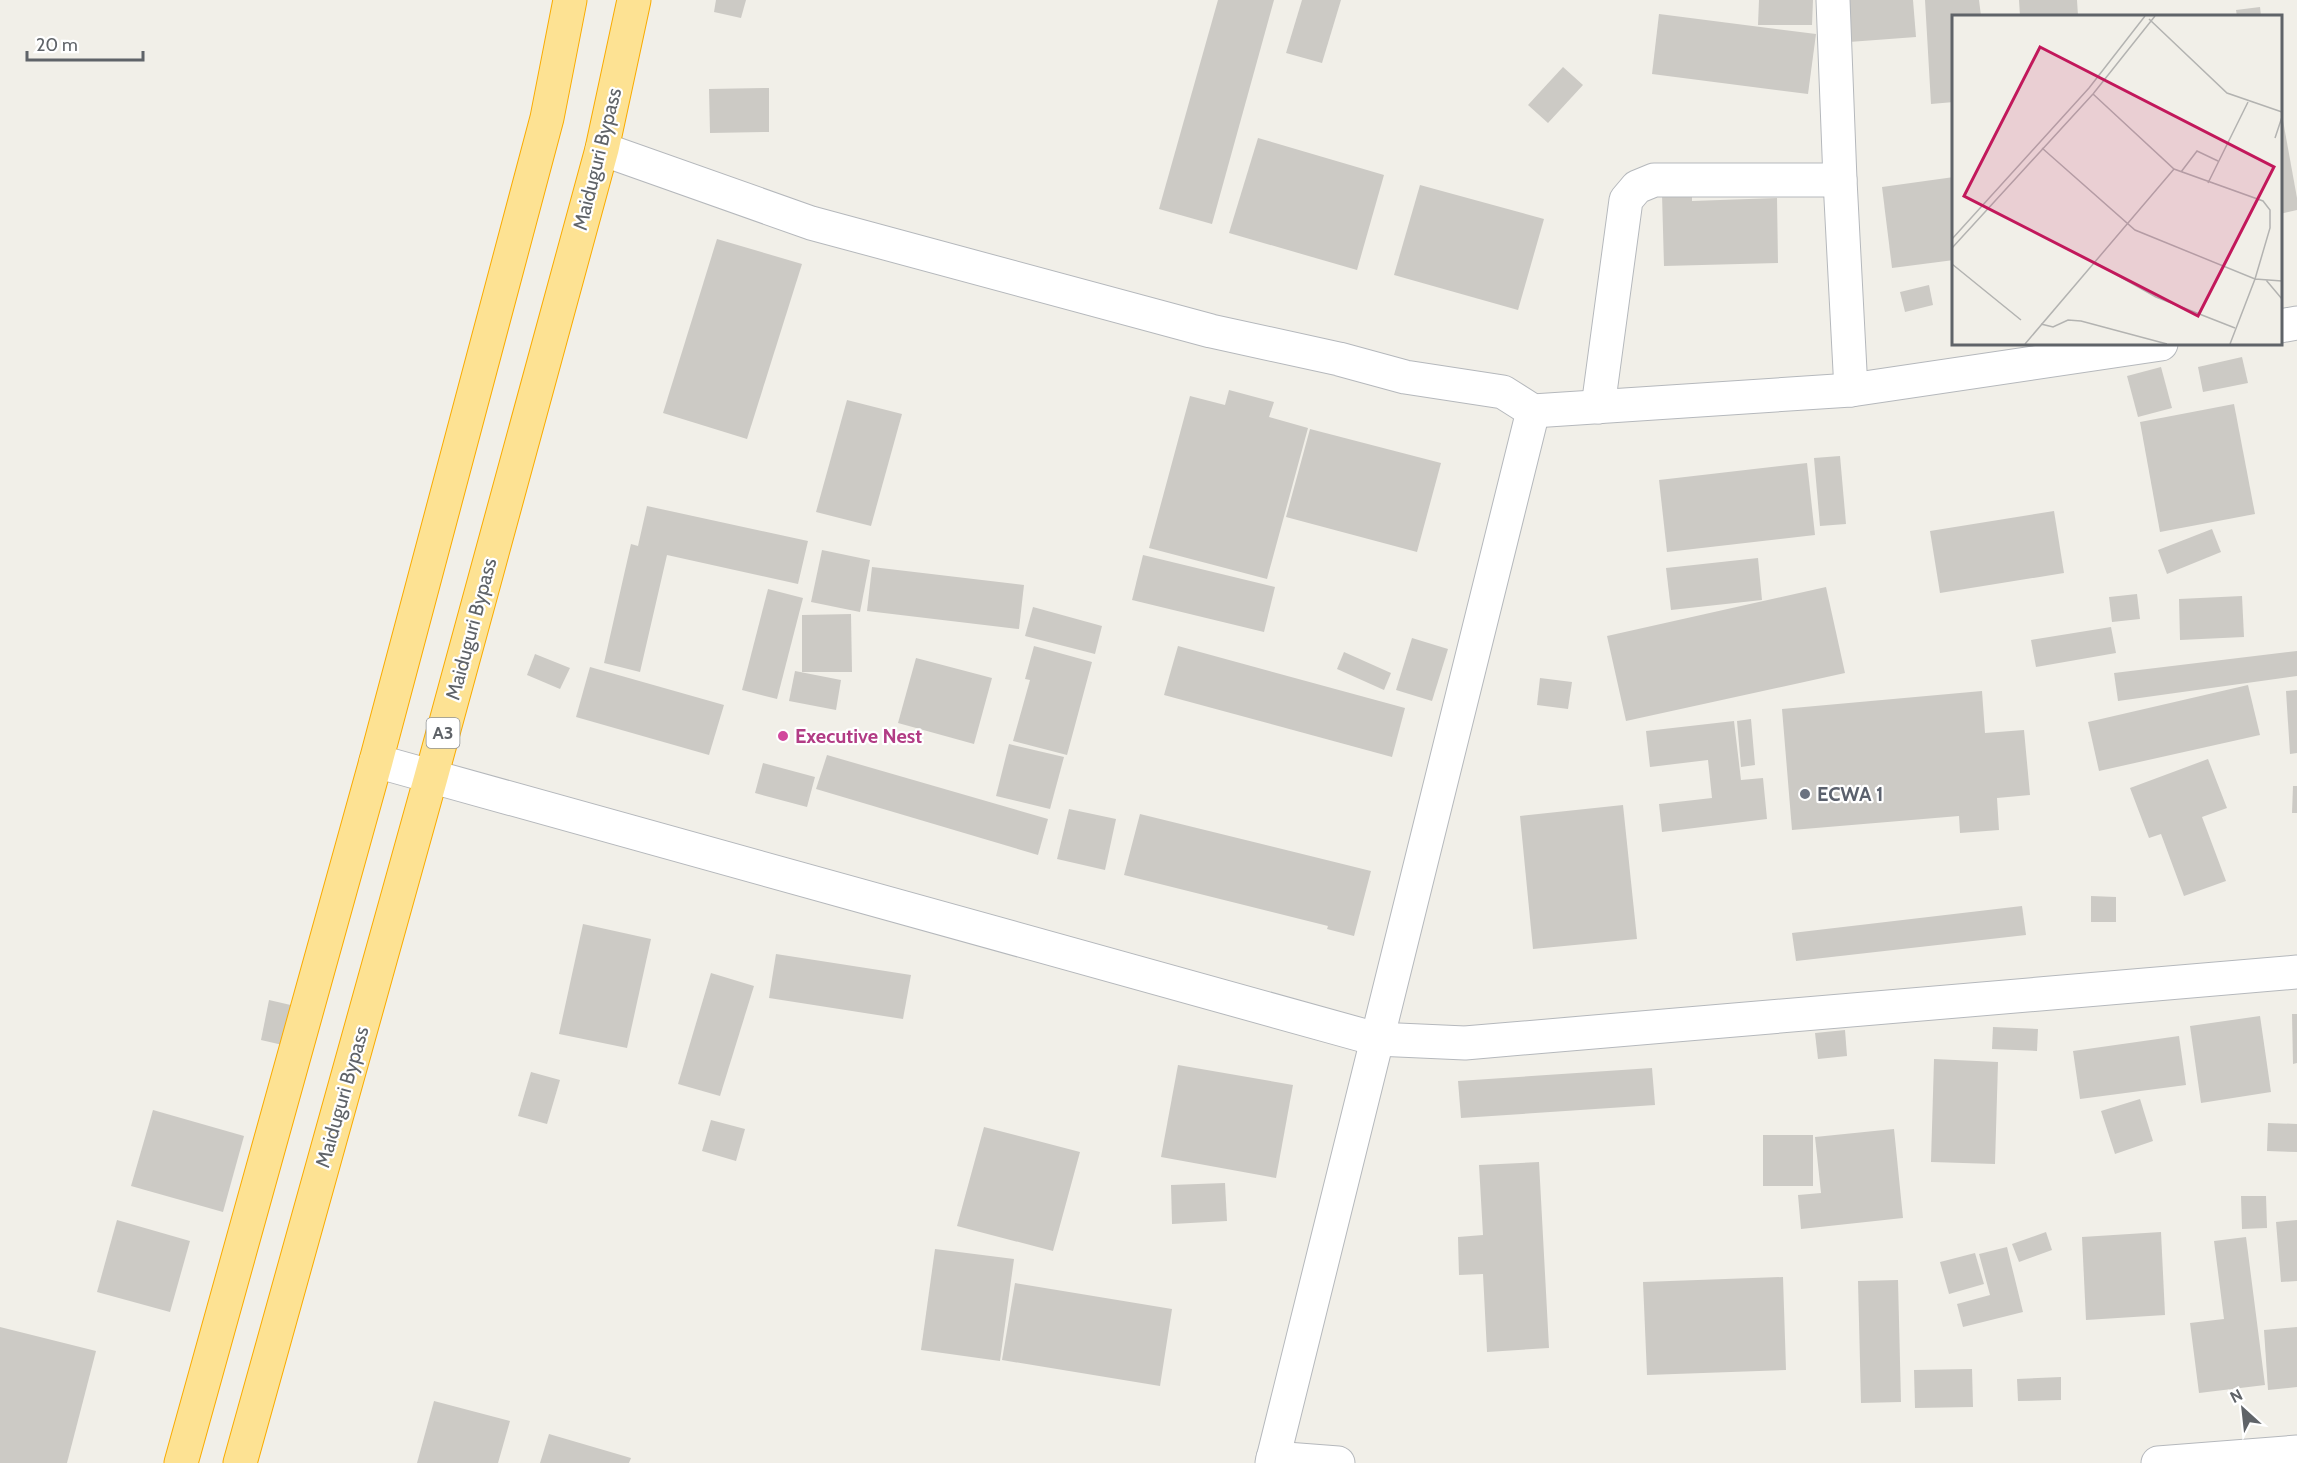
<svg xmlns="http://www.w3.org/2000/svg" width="2297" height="1463" font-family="Cabin,sans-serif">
	<rect width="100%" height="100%" fill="#f1efe8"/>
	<!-- building -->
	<g fill="#cccac5">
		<path d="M716,0H746L741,18L714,12Z"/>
		<path d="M1218,0H1274L1212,224L1159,209Z"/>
		<path d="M1302,0H1341L1322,63L1286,53Z"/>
		<path d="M1759,0H1813L1812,25H1758Z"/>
		<path d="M1846,0H1913L1916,37L1849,42Z"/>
		<path d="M1925,0H1979L1981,16H1954V102L1931,104Z"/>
		<path d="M2019,0H2077L2078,16H2020Z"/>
		<path d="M2260,7L2261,16H2237L2236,10Z"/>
		<path d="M1659,14L1816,34L1808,94L1652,74Z"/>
		<path d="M1563,67L1583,85L1548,123L1528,105Z"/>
		<path d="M769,88V132L710,133L709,89Z"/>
		<path d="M2282,115L2297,198V210L2280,214Z"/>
		<path d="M1258,138L1384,175L1357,270L1229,233Z"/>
		<path d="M1954,177V260L1892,268L1882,187Z"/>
		<path d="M1420,185L1544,219L1518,310L1394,275Z"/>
		<path d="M1692,193V201L1777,198L1778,263L1664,266L1662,194Z"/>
		<path d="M717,239L802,264L747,439L663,413Z"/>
		<path d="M1929,285L1933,305L1905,312L1900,292Z"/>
		<path d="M2242,357L2248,383L2203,392L2198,367Z"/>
		<path d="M2161,367L2172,408L2138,417L2127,376Z"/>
		<path d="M1229,390L1274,402L1269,417L1308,428L1267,579L1149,548L1190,396L1225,405Z"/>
		<path d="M847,400L902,414L871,526L816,512Z"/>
		<path d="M2234,404L2255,514L2160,532L2140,422Z"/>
		<path d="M1310,429L1441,463L1417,552L1286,517Z"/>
		<path d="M1840,456L1846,524L1820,526L1814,458Z"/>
		<path d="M1807,463L1815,535L1667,552L1659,480Z"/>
		<path d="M647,506L808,541L798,584L667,555L640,672L604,663L631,544L638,546Z"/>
		<path d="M2054,511L2064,573L1940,593L1930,531Z"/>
		<path d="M2212,529L2221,552L2167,574L2158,550Z"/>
		<path d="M822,550L870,560L860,612L811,602Z"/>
		<path d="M1143,555L1275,587L1264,632L1132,600Z"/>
		<path d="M1758,558L1762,600L1671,610L1666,568Z"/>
		<path d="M872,567L1024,585L1019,629L867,611Z"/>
		<path d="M1826,587L1845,673L1626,721L1607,636Z"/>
		<path d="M768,589L803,598L777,699L742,690Z"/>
		<path d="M2137,594L2140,619L2112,622L2109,597Z"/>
		<path d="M2242,596L2244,637L2180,640L2179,599Z"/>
		<path d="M1033,607L1102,626L1095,654L1025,636Z"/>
		<path d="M851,614L852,672H802V615Z"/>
		<path d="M2111,627L2116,653L2036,667L2031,640Z"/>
		<path d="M1412,638L1448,649L1432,701L1396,690Z"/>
		<path d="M1034,646L1092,662L1067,755L1013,741L1030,680L1025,679Z"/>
		<path d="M1178,646L1405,708L1392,757L1164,695Z"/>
		<path d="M2297,651V676L2118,701L2114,673Z"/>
		<path d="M1344,652L1391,673L1384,690L1337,669Z"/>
		<path d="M535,654L570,668L560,689L527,675Z"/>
		<path d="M916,658L992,678L974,744L898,723Z"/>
		<path d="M590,667L724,705L709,755L576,717Z"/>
		<path d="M795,671L841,680L836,710L789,701Z"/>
		<path d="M1540,678L1572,682L1568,709L1537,705Z"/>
		<path d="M2248,685L2260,735L2099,771L2088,722Z"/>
		<path d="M2297,690V753L2290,754L2286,691Z"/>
		<path d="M1982,691L1985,733L2024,730L2030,795L1997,798L1999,830L1960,833L1959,816L1792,830L1782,709Z"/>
		<path d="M1751,719L1755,765L1741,767L1737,721Z"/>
		<path d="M1734,721L1741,780L1763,778L1767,819L1662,832L1659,804L1712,798L1708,760L1650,767L1646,731Z"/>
		<path d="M1009,744L1064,757L1050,809L996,796Z"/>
		<path d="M827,755L1048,819L1038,855L816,789Z"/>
		<path d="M2208,759L2227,808L2202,817L2226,881L2184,896L2161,834L2149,838L2130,788Z"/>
		<path d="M763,763L815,777L807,807L755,793Z"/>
		<path d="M2293,786H2297V813H2292Z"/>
		<path d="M1623,805L1637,939L1533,949L1520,816Z"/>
		<path d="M1069,809L1116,819L1105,870L1057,859Z"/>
		<path d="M1140,814L1371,871L1354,936L1327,929L1328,926L1124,875Z"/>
		<path d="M2091,896L2116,897V922H2091Z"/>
		<path d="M2022,906L2026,935L1796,961L1792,933Z"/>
		<path d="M583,924L651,939L627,1048L559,1034Z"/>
		<path d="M776,954L911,975L903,1019L769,998Z"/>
		<path d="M711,973L754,986L720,1096L678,1084Z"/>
		<path d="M269,1000L295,1006L287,1046L261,1040Z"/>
		<path d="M2292,1014H2297V1063L2293,1064Z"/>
		<path d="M2260,1016L2271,1092L2201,1103L2190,1026Z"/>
		<path d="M1993,1027L2038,1029L2037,1051L1992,1049Z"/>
		<path d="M1845,1030L1847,1056L1818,1059L1815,1033Z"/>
		<path d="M2179,1036L2186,1085L2080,1099L2073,1051Z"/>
		<path d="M1934,1059L1998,1062L1995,1164L1931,1162Z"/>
		<path d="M1178,1065L1293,1085L1276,1178L1161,1157Z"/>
		<path d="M1652,1068L1655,1105L1461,1118L1458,1081Z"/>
		<path d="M531,1072L560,1080L547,1124L518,1116Z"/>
		<path d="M2140,1099L2153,1141L2115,1154L2101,1111Z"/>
		<path d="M153,1110L244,1136L223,1212L131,1186Z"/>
		<path d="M711,1120L745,1129L736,1161L702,1151Z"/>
		<path d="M2268,1123L2297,1124V1152L2267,1151Z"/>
		<path d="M984,1127L1080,1152L1053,1251L957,1226Z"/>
		<path d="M1894,1129L1903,1218L1801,1229L1798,1195L1821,1193L1815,1137Z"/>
		<rect x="1763" y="1135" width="50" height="51"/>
		<path d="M1539,1162L1549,1348L1487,1352L1483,1274L1459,1275L1458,1237L1483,1235L1479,1165Z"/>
		<path d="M1225,1183L1227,1221L1172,1224L1171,1185Z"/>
		<path d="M2241,1196H2266L2267,1228L2242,1229Z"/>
		<path d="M117,1220L190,1241L170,1312L97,1292Z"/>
		<path d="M2297,1220V1281L2281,1282L2276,1222Z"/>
		<path d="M2046,1232L2052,1250L2019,1262L2012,1244Z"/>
		<path d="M2161,1232L2165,1315L2086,1320L2082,1237Z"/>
		<path d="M2246,1237L2265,1385L2199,1393L2190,1323L2224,1319L2214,1241Z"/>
		<path d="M2007,1247L2023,1312L1963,1327L1957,1304L1990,1295L1979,1254Z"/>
		<path d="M935,1249L1014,1259L1000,1361L921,1350Z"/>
		<path d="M1975,1253L1984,1284L1949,1294L1940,1262Z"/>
		<path d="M1783,1277L1786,1370L1647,1375L1643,1282Z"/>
		<path d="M1898,1280L1901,1402L1861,1403L1858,1281Z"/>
		<path d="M1015,1283L1172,1309L1160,1386L1002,1360Z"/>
		<path d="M0,1327L96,1351L67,1463H0Z"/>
		<path d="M2297,1327V1387L2268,1390L2264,1330Z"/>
		<path d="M1972,1369L1973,1407L1915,1408L1914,1370Z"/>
		<path d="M2061,1377V1400L2018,1401L2017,1379Z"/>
		<path d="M434,1401L510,1421L498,1463H417Z"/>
		<path d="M549,1434L631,1458L629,1463H540Z"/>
	</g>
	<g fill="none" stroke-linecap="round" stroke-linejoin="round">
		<defs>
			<g id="street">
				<path d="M1833,0L1840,180L1851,390"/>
				<path d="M602,149L811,223L1211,331L1339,359L1405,377L1503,392L1533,411L1851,390L2161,344"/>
				<path d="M2280,326L2297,323"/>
				<path d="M1598,407L1626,200L1637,187L1654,180H1840"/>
				<path d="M376,761L1376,1039L1465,1043L2297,972"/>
				<path d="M1273,1458L1338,1463"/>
				<path d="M1272,1463L1533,411"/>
				<path d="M2158,1463L2297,1452"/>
			</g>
			<g id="highway">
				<path d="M181,1463L376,761L547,118L570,0"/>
				<path d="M240,1463L431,777L602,149L634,0"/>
			</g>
		</defs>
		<!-- street casing -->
		<use href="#street" stroke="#b5b8bc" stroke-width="35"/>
		<!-- highway casing -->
		<use href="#highway" stroke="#f9ab00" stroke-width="35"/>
		<!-- street -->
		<use href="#street" stroke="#fff" stroke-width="33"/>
		<!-- highway -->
		<use href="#highway" stroke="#fde293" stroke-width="33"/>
	</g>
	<!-- markers -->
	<circle fill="#d1479c" stroke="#fff" stroke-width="2" cx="783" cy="736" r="6"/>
	<circle fill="#6b7280" stroke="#fff" stroke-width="2" cx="1805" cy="794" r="6"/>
	<g text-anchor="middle" stroke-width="4.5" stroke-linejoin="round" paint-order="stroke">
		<!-- shield labels -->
		<rect fill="#fff" stroke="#8f9295" stroke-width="1.5" x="426.5" y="718" width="33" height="30" rx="4.5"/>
		<g font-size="18" font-weight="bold" fill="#5f6368">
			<text x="443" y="739">A3</text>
		</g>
		<!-- street labels -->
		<g font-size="20" fill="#5f6368" stroke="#fff">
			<text transform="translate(597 159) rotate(-76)" y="7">Maiduguri Bypass</text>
			<text transform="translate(471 629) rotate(-75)" y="7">Maiduguri Bypass</text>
			<text transform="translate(342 1097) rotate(-74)" y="7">Maiduguri Bypass</text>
		</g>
		<!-- hotel labels -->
		<g font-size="20" font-weight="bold" fill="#b23c85" stroke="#fff" text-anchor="start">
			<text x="795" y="743">Executive Nest</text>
		</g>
		<!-- worship labels -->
		<g font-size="20" font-weight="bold" fill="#5b616d" stroke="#fff" text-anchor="start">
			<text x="1817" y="801">ECWA 1</text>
		</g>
	</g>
	<!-- overview -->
	<g transform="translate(1952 15)">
		<rect width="330" height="330" fill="#f1efe8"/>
		<path fill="none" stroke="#b3b3b1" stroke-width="1.5" d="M197,4L275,78L330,97M141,79L222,154L311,186L318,195V213L303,264L278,329M323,123L330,102M90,133L183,215L303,264L330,266M229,157L245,136L266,146M256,168L296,87M0,224L137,73L193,1M0,233L141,79L203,1M142,247L204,282L283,313M0,249L69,305M314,265L330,284M89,309L101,312L116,305L129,306L215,329M73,329L222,154"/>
		<path fill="#c2185b" fill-opacity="0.15" stroke="#c2185b" stroke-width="3" d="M88,32L322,152L246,301L12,181Z"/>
		<rect width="330" height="330" fill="none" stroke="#5f6368" stroke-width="3"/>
	</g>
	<!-- north arrow -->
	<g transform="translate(2243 1409) rotate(333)" stroke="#ffffff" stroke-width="4.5" paint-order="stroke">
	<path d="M0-4.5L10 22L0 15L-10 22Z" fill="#5f6368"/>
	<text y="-9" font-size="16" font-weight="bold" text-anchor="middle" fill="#5f6368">N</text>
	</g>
	<!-- scale -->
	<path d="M27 51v9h116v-9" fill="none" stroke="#5f6368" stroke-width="3"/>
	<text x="36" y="51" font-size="18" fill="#5f6368" stroke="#ffffff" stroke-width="4.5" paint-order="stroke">20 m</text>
</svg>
